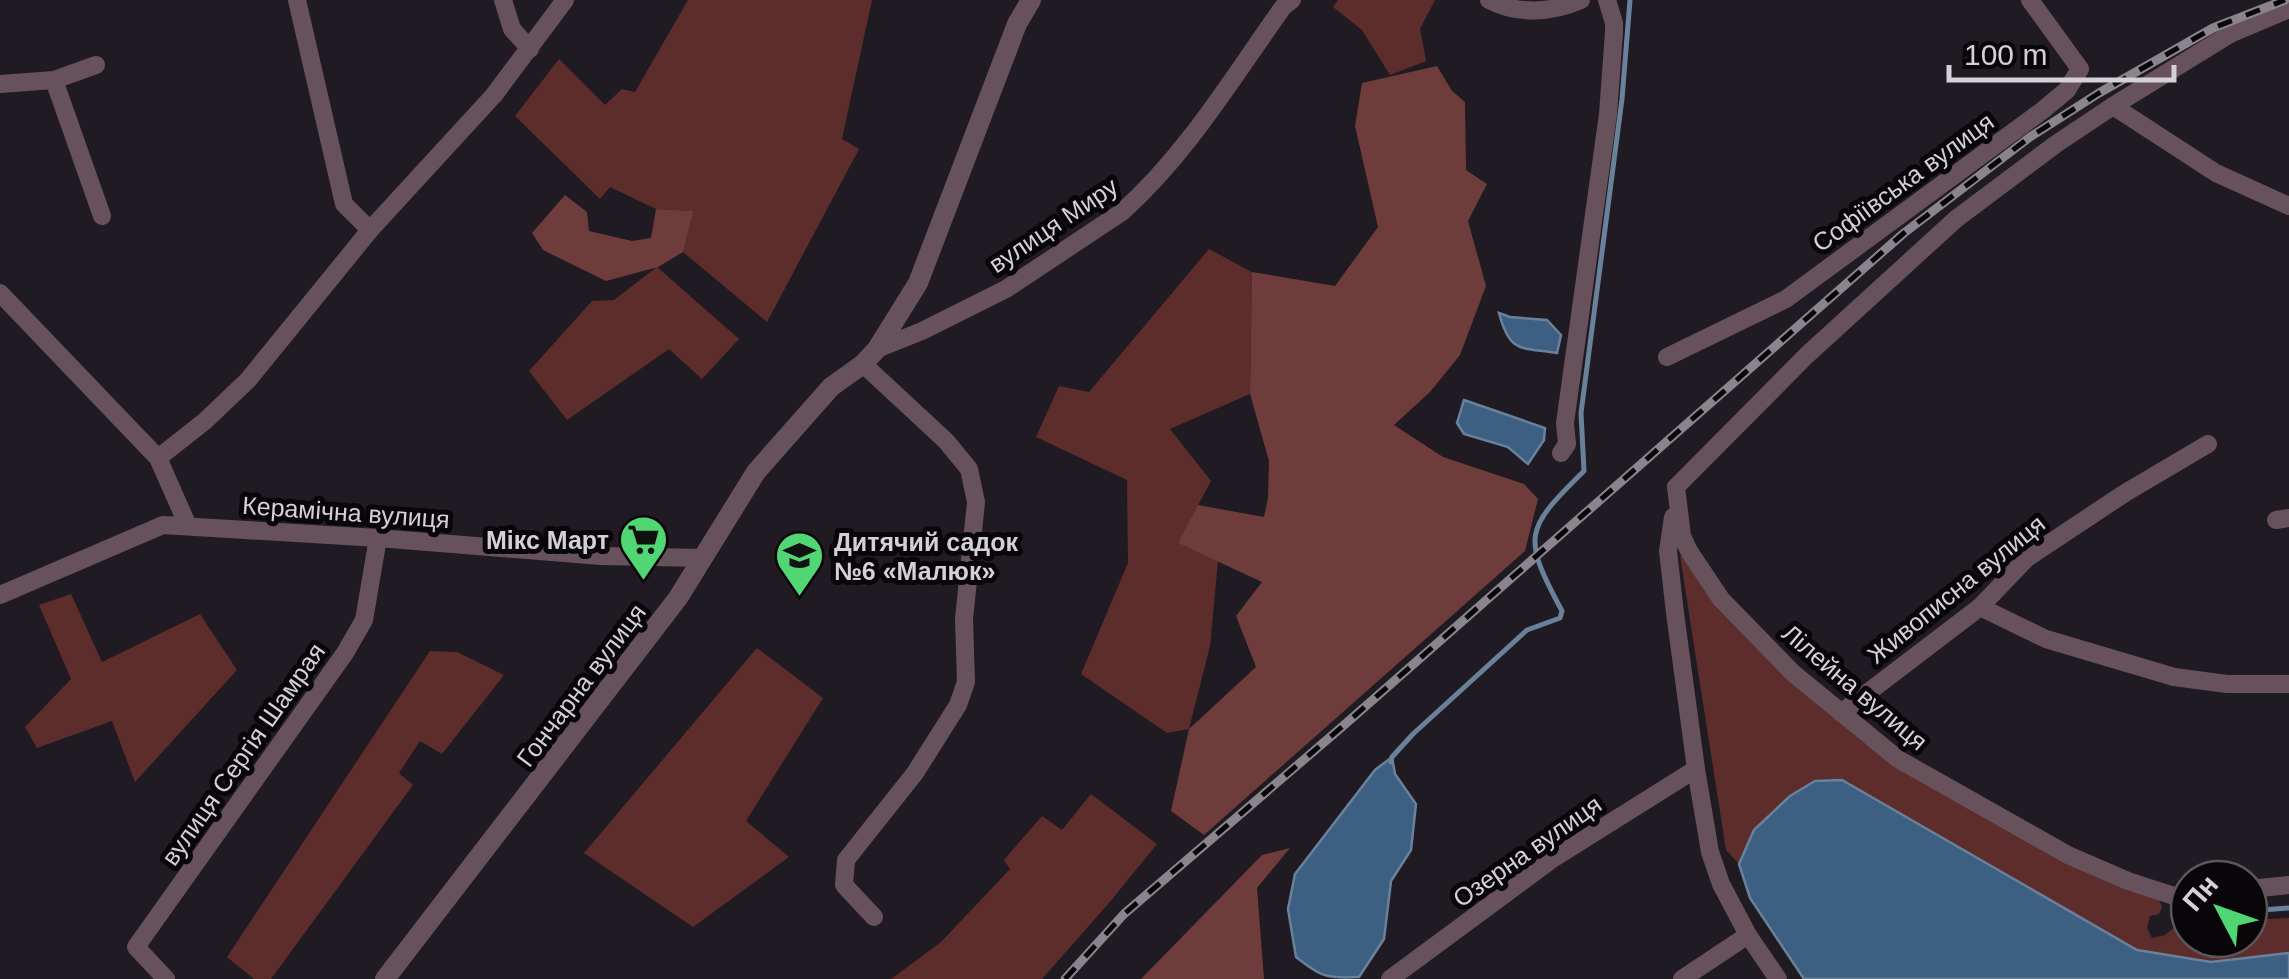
<svg xmlns="http://www.w3.org/2000/svg" width="2289" height="979" font-family="Helvetica,sans-serif">
	<rect width="100%" height="100%" fill="#201a22"/>
	<!-- green -->
	<g fill="#5d2d2c">
		<path d="M688,0H872L842,139L859,149L767,322L683,252L692,211L656,209L610,187L600,199L515,116L559,59L605,105L622,89L635,92Z"/>
		<path d="M1338,0H1435L1420,29L1426,61L1390,75L1362,30L1333,7Z"/>
		<path d="M1209,249L1252,272L1250,394L1170,429L1211,481L1178,543L1218,561L1210,646L1189,729L1167,733L1081,674L1128,563L1127,480L1036,437L1059,386L1089,392Z"/>
		<path d="M657,267L739,339L702,379L669,349L567,420L529,371L592,301L614,300Z"/>
		<path d="M1680,556L1688,559L1859,739L1879,753L2158,897L2162,907L2159,914L2150,916L2147,928L2152,938L2165,935L2177,925L2173,916L2183,902L2189,901V939H2249V920L2289,918V953L2211,962L2137,951L1842,780L1754,830L1739,864L1726,850Z"/>
		<path d="M71,594L102,662L200,614L237,670L135,782L112,721L37,748L25,727L71,679L39,605Z"/>
		<path d="M757,648L823,698L746,821L789,857L693,927L584,853Z"/>
		<path d="M430,651L457,652L504,675L442,754L420,741L399,773L413,785L271,979H254L227,957Z"/>
		<path d="M1091,794L1157,844L1109,903L1042,979H891L941,942L1010,869L1004,860L1042,816L1062,830Z"/>
	</g>
	<!-- forest -->
	<g fill="#6e3d3b">
		<path d="M1437,66L1452,91L1465,102L1466,170L1487,184L1468,221L1486,286L1460,355L1430,392L1394,425L1443,457L1524,484L1538,499L1525,551L1204,835L1171,811L1189,729L1256,667L1236,616L1262,582L1178,543L1198,505L1264,517L1268,498L1269,461L1250,394L1252,272L1335,286L1378,227L1355,126L1362,83Z"/>
		<path d="M565,195L587,212L589,231L632,241L651,238L656,209L693,211L683,252L658,267L606,281L543,250L532,233Z"/>
		<path d="M1290,848L1257,888L1264,979H1141L1262,855Z"/>
	</g>
	<!-- water -->
	<g fill="#3c5f82" stroke="#6a819b" stroke-width="2.5">
		<path d="M1499,313L1510,317L1547,320L1561,335L1557,353C1520,347 1510,354 1499,313Z"/>
		<path d="M1464,400L1545,428L1544,440L1528,464L1508,447L1464,434L1457,423Z"/>
		<path d="M1392,757L1395,774L1416,804L1411,850L1391,881L1384,939L1359,977C1326,979 1320,976 1296,957L1288,909L1295,874L1375,770Z"/>
		<path d="M1842,780L2137,950L2211,962L2289,953V979H1804L1750,898L1739,864L1754,830L1790,796L1815,781Z"/>
	</g>
	<g fill="none" stroke-linecap="round" stroke-linejoin="round">
		<!-- stream -->
		<g stroke="#6a819b" stroke-width="5">
			<path d="M1391,762L1392,757L1413,734L1527,630L1560,618L1562,611C1522,536 1524,530 1584,471L1581,413L1622,99L1630,0"/>
			<path d="M2249,911L2289,908"/>
		</g>
		<!-- minor -->
		<g stroke="#67525c" stroke-width="18">
			<path d="M297,0L344,204L370,230"/>
			<path d="M503,0L512,29L530,49"/>
			<path d="M1489,0C1518,15 1551,13 1581,0"/>
			<path d="M54,80L102,216"/>
			<path d="M0,84L54,80L96,65"/>
			<path d="M2113,106L2230,34L2289,9"/>
			<path d="M0,293L158,458L188,526"/>
			<path d="M877,349L922,331L1006,289L1122,212C1187,154 1233,77 1283,7L1292,0"/>
			<path d="M1667,357L1786,299L2043,110L2067,90L2080,69L2030,0"/>
			<path d="M863,364L946,441L969,469L976,502L964,619L966,682L958,705L915,773L846,860L844,885L874,917"/>
			<path d="M1561,453L1567,444L1565,423L1608,114L1614,32V23L1607,0"/>
			<path d="M158,458L205,421L248,380L370,230L494,95L565,0"/>
			<path d="M1676,487L1807,355L1956,219L2056,144L2113,106L2216,173L2289,206"/>
			<path d="M1676,487L1682,536L1689,551L1721,599L1793,673L1898,759L2068,855L2128,881L2177,897L2189,895"/>
			<path d="M1673,517L1668,551L1675,613L1696,769L1710,852L1721,884L1748,935L1778,979"/>
			<path d="M2276,520L2289,518"/>
			<path d="M0,595L163,525L378,538L601,556L702,558"/>
			<path d="M1980,607L2046,639L2174,677L2227,684H2289"/>
			<path d="M1841,713L1980,607L2027,558L2125,493L2208,444"/>
			<path d="M2249,889L2289,885"/>
			<path d="M166,979L136,947L345,653L364,620L378,538"/>
			<path d="M1390,979L1551,860L1696,769"/>
			<path d="M1682,979L1748,935"/>
		</g>
		<!-- tertiary -->
		<path stroke="#67525c" stroke-width="20" d="M385,979L678,598L756,472L831,387L863,364L877,349L918,283L1017,24L1031,0"/>
		<defs>
			<path id="rail" d="M1065,979L1124,914L1343,726L1904,233L2030,137L2099,93L2213,28L2285,0"/>
		</defs>
		<!-- rail casing -->
		<use href="#rail" stroke="#8a858c" stroke-width="9"/>
		<!-- rail -->
		<use href="#rail" stroke="#080609" stroke-width="5" stroke-dasharray="15" stroke-linecap="butt"/>
	</g>
	<!-- icons -->
	<defs>
		<symbol id="supermarket-pin" viewBox="-11 -11 22 30"><path d="M0 17L-7.5 6A9.5 9.5 0 1 1 7.5 6Z" fill="#51d674" stroke="#080609"/><path d="M-6-5.5h2.5l.6 2H6L4.5 2H-2.5L-4.4-4H-6ZM-1.5 3.2a1.3 1.3 0 1 0 .1 0ZM3 3.2a1.3 1.3 0 1 0 .1 0Z" fill="#111"/></symbol>
		<symbol id="school-pin" viewBox="-11 -11 22 30"><path d="M0 17L-7.5 6A9.5 9.5 0 1 1 7.5 6Z" fill="#51d674" stroke="#080609"/><path d="M0-5L7-2L0 1L-7-2ZM-4 1L0 2.5L4 1V4Q0 6-4 4Z" fill="#111"/></symbol>
	</defs>
	<g fill-rule="evenodd">
		<use href="#supermarket-pin" x="616" y="512" width="55" height="75"/>
		<use href="#school-pin" x="772" y="528" width="55" height="75"/>
	</g>
	<g text-anchor="middle" stroke-width="10" stroke-linejoin="round" paint-order="stroke">
		<!-- street labels -->
		<g font-size="25" fill="#d4d0d6" stroke="#080609">
			<text transform="translate(1903 182) rotate(-36)" y="9">Софіївська вулиця</text>
			<text transform="translate(1053 225) rotate(-34)" y="9">вулиця Миру</text>
			<text transform="translate(346 512) rotate(4)" y="9">Керамічна вулиця</text>
			<text transform="translate(1956 589) rotate(-39)" y="9">Живописна вулиця</text>
			<text transform="translate(581 685) rotate(-53)" y="9">Гончарна вулиця</text>
			<text transform="translate(1855 687) rotate(40)" y="9">Лілейна вулиця</text>
			<text transform="translate(243 754) rotate(-55)" y="9">вулиця Сергія Шамрая</text>
			<text transform="translate(1527 851) rotate(-35)" y="9">Озерна вулиця</text>
		</g>
		<!-- poi labels -->
		<g font-size="25" font-weight="bold" fill="#d4d0d6" stroke="#080609" text-anchor="end">
			<text x="609" y="549">Мікс Март</text>
			<text x="834" y="551" text-anchor="start">Дитячий садок<tspan x="834" dy="29">№6 «Малюк»</tspan></text>
		</g>
	</g>
	<!-- north arrow -->
	<g transform="translate(2219 909) rotate(311)"><circle r="48" fill="#080609" stroke="#5a575b" stroke-width="2.5"/>
	<path d="M0-8L18 38L0 25L-18 38Z" fill="#51d674"/>
	<text y="-15" font-size="28" font-weight="bold" text-anchor="middle" fill="#d4d0d6">Пн</text>
	</g>
	<!-- scale -->
	<path d="M1949 65v15h225v-15" fill="none" stroke="#d4d0d6" stroke-width="5"/>
	<text x="1964" y="65" font-size="30" fill="#d4d0d6" stroke="#080609" stroke-width="8" paint-order="stroke">100 m</text>
</svg>
